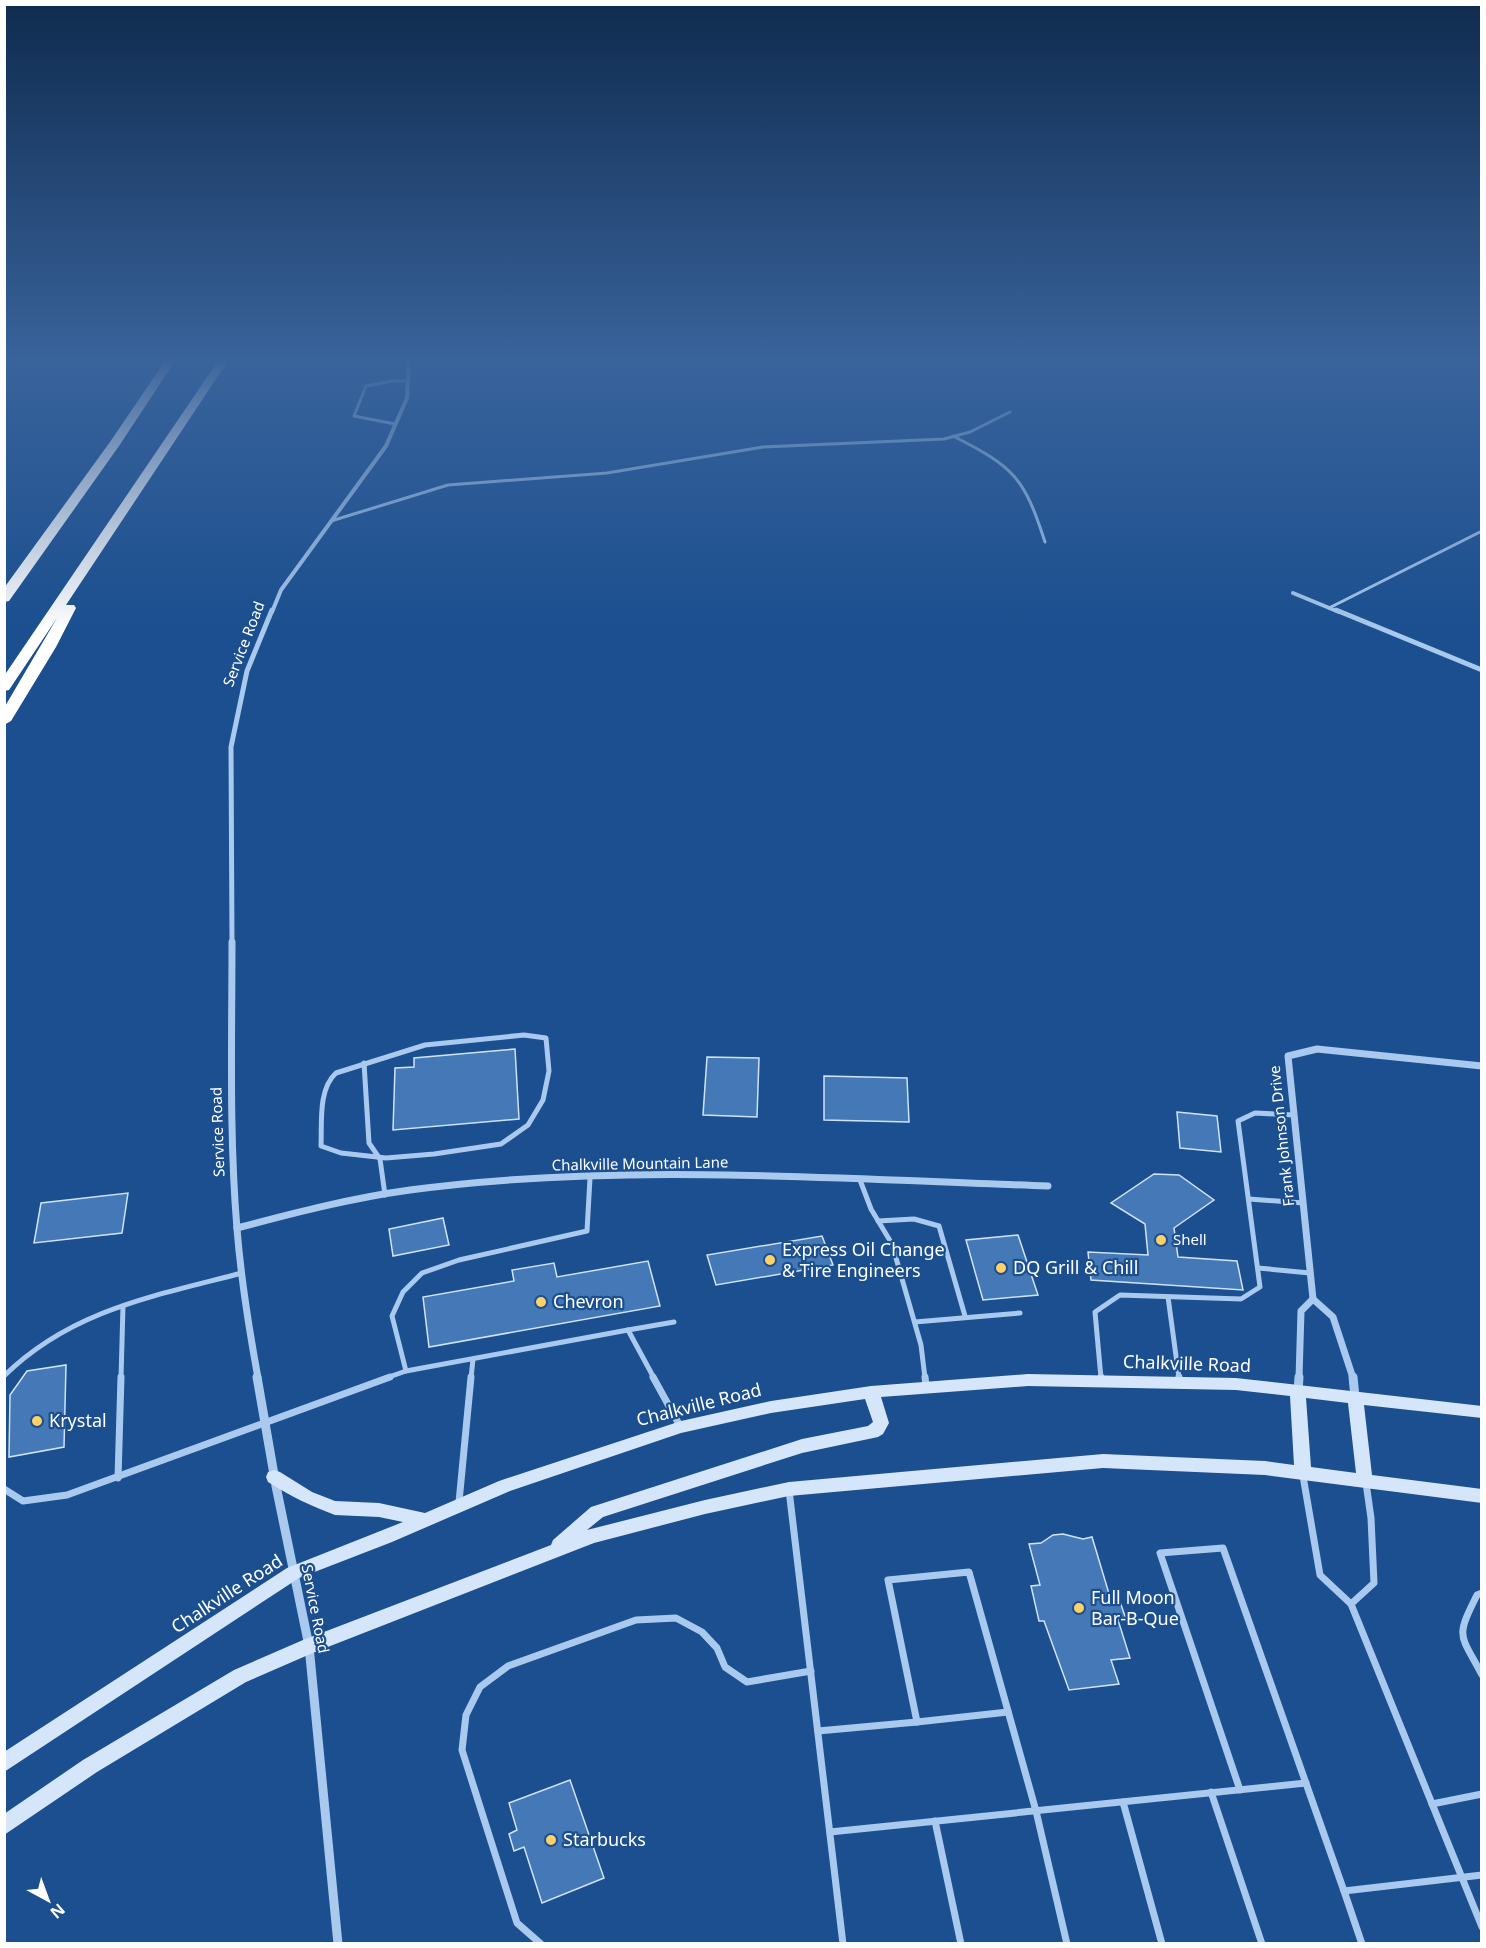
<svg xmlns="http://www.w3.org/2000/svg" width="1486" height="1948" font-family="'Noto Sans',sans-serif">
	<rect width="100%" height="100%" fill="#1b4f8f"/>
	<!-- building -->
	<g fill="#4478b7" stroke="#cfe3fa" stroke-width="1.5">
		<path d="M515,1049L519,1119L393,1130L395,1068L414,1067V1058Z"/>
		<path d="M707,1057L759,1058L757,1117L703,1115Z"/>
		<path d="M824,1076L907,1078L909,1122L824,1120Z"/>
		<path d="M1177,1112L1217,1116L1221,1152L1180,1148Z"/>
		<path d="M1154,1174L1179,1175L1214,1200L1174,1228L1178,1257L1237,1261L1243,1290L1091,1280L1088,1252L1148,1255L1145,1224L1111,1203Z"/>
		<path d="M128,1193L122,1233L34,1243L41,1203Z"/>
		<path d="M443,1218L449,1245L393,1256L389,1229Z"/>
		<path d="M1018,1235L1038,1295L983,1300L966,1240Z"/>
		<path d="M822,1236L833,1265L716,1285L707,1255Z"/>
		<path d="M648,1261L660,1306L429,1347L423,1297L514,1281L512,1270L554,1263L557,1277Z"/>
		<path d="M66,1365L64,1447L9,1457L10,1395L27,1371Z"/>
		<path d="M1063,1534L1083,1539L1092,1537L1110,1597L1118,1596L1126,1619L1118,1620L1130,1658L1111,1660L1119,1684L1069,1690L1044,1621H1039L1031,1586L1040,1585L1029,1544L1041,1543L1053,1535Z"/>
		<path d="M570,1780L604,1878L542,1903L524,1847L514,1851L509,1834L517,1830L509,1803Z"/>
	</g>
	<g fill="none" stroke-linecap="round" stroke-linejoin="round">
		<!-- service-far2 -->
		<g stroke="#a9c9ee" stroke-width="3">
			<path d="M395,424L354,416L366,386L392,381H408"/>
			<path d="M953,436C1014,467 1024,477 1045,542"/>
			<path d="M331,521L448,485L607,473L763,447L944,439L970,432L1010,412"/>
			<path d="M1329,608L1482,531"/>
		</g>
		<!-- service-far1 -->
		<g stroke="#a9c9ee" stroke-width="5">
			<path d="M524,1035L546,1038L549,1071L543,1100L528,1125L501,1144L434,1154L386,1158L341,1153L321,1146C322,1123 318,1089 336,1073L425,1045Z"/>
			<path d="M364,1063L369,1143L380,1159L385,1195"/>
			<path d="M860,1180L871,1209L892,1244L921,1345L925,1378"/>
			<path d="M1249,1199L1303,1203"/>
			<path d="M878,1221L914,1219L939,1226L965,1316"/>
			<path d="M1258,1268L1310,1273"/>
			<path d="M1168,1297L1179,1378"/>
			<path d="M915,1322L1020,1313"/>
			<path d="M628,1330L674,1322"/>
			<path d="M406,1371L628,1330L654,1378"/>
			<path d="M4,1376C71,1310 154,1296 242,1273"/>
			<path d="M121,1378L123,1306"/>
			<path d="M386,1378L406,1371L392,1316L403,1292L422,1273L459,1260L587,1231L590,1178"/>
			<path d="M471,1378L473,1359"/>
			<path d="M1101,1378L1095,1312L1120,1295L1241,1299L1260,1287L1238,1121L1255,1113L1294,1115"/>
		</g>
		<!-- service -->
		<g stroke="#a9c9ee" stroke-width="7">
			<path d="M653,1377L680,1426"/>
			<path d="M925,1377L926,1386"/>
			<path d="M1101,1377V1381"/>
			<path d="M1179,1377L1180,1382"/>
			<path d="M1303,1476L1320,1575L1351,1604L1482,1927"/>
			<path d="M118,1478L121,1377"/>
			<path d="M4,1489L23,1501L67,1495L390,1377"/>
			<path d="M789,1490L843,1944"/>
			<path d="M459,1502L471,1377"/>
			<path d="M1482,1593L1477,1595C1455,1639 1460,1633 1482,1675"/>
			<path d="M1351,1604L1374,1583L1371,1518L1366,1483"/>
			<path d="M917,1722L1008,1712"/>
			<path d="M818,1731L917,1722L888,1580L969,1572L1036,1811L1067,1944"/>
			<path d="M1240,1790L1160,1553L1223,1548L1344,1891L1482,1875"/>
			<path d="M1211,1792L1262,1944"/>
			<path d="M1123,1802L1162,1944"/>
			<path d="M1432,1804L1482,1794"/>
			<path d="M935,1821L961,1944"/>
			<path d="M830,1832L1306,1783"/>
			<path d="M1344,1891L1362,1944"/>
			<path d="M541,1944L517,1923L462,1750L466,1715L480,1687L508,1666L636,1620L676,1618L702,1632L717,1648L725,1667L747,1682L811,1671"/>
		</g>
		<!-- minor-far3 -->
		<g stroke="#a9c9ee" stroke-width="4">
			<path d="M1293,593L1339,612"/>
			<path d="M272,612L281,590L386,446L407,398L409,358"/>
		</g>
		<!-- minor-far2 -->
		<g stroke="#a9c9ee" stroke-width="5">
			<path d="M1336,610L1482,670"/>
			<path d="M232,943L231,747L247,671L272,610"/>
		</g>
		<!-- minor-far1 -->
		<g stroke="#a9c9ee" stroke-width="7">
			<path d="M232,942C232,1037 229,1134 237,1229C241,1279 249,1329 258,1378"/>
			<path d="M237,1228C294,1213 351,1198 410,1190C620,1162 836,1179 1048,1186"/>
			<path d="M1299,1378L1301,1311L1313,1299"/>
			<path d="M1353,1378L1333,1317L1313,1299L1288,1056L1317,1049L1482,1066"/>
		</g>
		<!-- minor -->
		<g stroke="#a9c9ee" stroke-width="9">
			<path d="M257,1377L276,1486L309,1646L338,1944"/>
			<path d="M1353,1377L1355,1397"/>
			<path d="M1298,1392L1299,1377"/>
		</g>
		<!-- secondary -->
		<path fill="#d6e6fa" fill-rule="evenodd" d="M1028,1374L1236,1378L1482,1406V1418L1364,1405L1372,1475L1482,1489V1503L1265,1475L1103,1468L789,1496L705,1514L594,1543L315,1652L246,1682L97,1772L4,1835V1814L83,1760L234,1670L303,1640L551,1545L553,1540L591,1507L802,1439L868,1426L873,1422L865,1399L771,1413L681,1433L510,1491L392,1542L299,1578L4,1772V1752L287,1568L403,1522L379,1517L335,1515C311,1506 290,1496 268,1482L266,1477L268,1472L274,1470L280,1472L312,1492L335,1501L379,1503L425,1513L499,1481L681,1421L771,1401L871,1386ZM1028,1386L1236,1390L1290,1396L1294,1465L1265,1461L1103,1454L789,1482L705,1500L587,1530L603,1517L802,1453L878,1437L883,1434L889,1423L881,1397ZM1306,1398L1348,1403L1356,1473L1311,1467Z"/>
		<!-- motorway -->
		<g fill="#fff" fill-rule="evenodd">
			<path d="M167,358H177L119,446L9,601L4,602V588L110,442Z"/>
			<path d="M220,358H230L66,605H74L76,608L56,647L11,721L4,725V708L57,618L9,690L4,691V676Z"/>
		</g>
	</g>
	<!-- sky -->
	<linearGradient id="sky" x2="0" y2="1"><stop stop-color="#0f2b4f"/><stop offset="0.57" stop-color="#39639b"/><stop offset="1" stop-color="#39639b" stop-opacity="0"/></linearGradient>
	<rect width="1486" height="631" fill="url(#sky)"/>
	<!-- markers -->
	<g fill="#ffd166" stroke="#1b4f8f" stroke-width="2">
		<circle cx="1161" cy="1240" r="6"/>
		<circle cx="770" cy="1260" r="6"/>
		<circle cx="1001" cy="1268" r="6"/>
		<circle cx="541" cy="1302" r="6"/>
		<circle cx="37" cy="1421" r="6"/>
		<circle cx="1079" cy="1608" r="6"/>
		<circle cx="551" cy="1840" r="6"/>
	</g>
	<g text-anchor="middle" stroke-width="4.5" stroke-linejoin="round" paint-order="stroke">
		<!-- street labels -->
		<g font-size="15" fill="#fff" stroke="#1b4f8f">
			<text transform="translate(244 644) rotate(-69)" y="5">Service Road</text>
			<text transform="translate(218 1132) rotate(-92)" y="5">Service Road</text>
			<text transform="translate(1282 1136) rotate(-96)" y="5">Frank Johnson Drive</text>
			<text transform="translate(640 1164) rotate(-1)" y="5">Chalkville Mountain Lane</text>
			<text transform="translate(315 1609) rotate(79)" y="5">Service Road</text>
		</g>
		<!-- poi labels -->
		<g font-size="15" fill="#fff" stroke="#1b4f8f" text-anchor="start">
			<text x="1173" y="1245">Shell</text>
		</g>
		<!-- near-poi labels -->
		<g font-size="18" fill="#fff" stroke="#1b4f8f" text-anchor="start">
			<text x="782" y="1256">Express Oil Change<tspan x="782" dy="21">&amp; Tire Engineers</tspan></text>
			<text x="1013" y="1274">DQ Grill &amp; Chill</text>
			<text x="553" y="1308">Chevron</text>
			<text x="49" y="1427">Krystal</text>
			<text x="1091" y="1604">Full Moon<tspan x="1091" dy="21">Bar-B-Que</tspan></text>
			<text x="563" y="1846">Starbucks</text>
		</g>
		<!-- near-street labels -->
		<g font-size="18" fill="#fff" stroke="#1b4f8f">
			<text transform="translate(1187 1364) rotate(2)" y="6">Chalkville Road</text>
			<text transform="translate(699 1405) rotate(-14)" y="6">Chalkville Road</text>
			<text transform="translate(227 1594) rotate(-33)" y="6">Chalkville Road</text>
		</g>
	</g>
	<!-- border -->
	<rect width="1486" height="1948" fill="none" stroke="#ffffff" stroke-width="12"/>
	<!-- north arrow -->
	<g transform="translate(48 1900) rotate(139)" stroke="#1b4f8f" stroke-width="4.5" paint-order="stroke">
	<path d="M0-4.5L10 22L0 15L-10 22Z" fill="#ffffff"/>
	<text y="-9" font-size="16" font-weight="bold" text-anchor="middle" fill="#ffffff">N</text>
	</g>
</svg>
